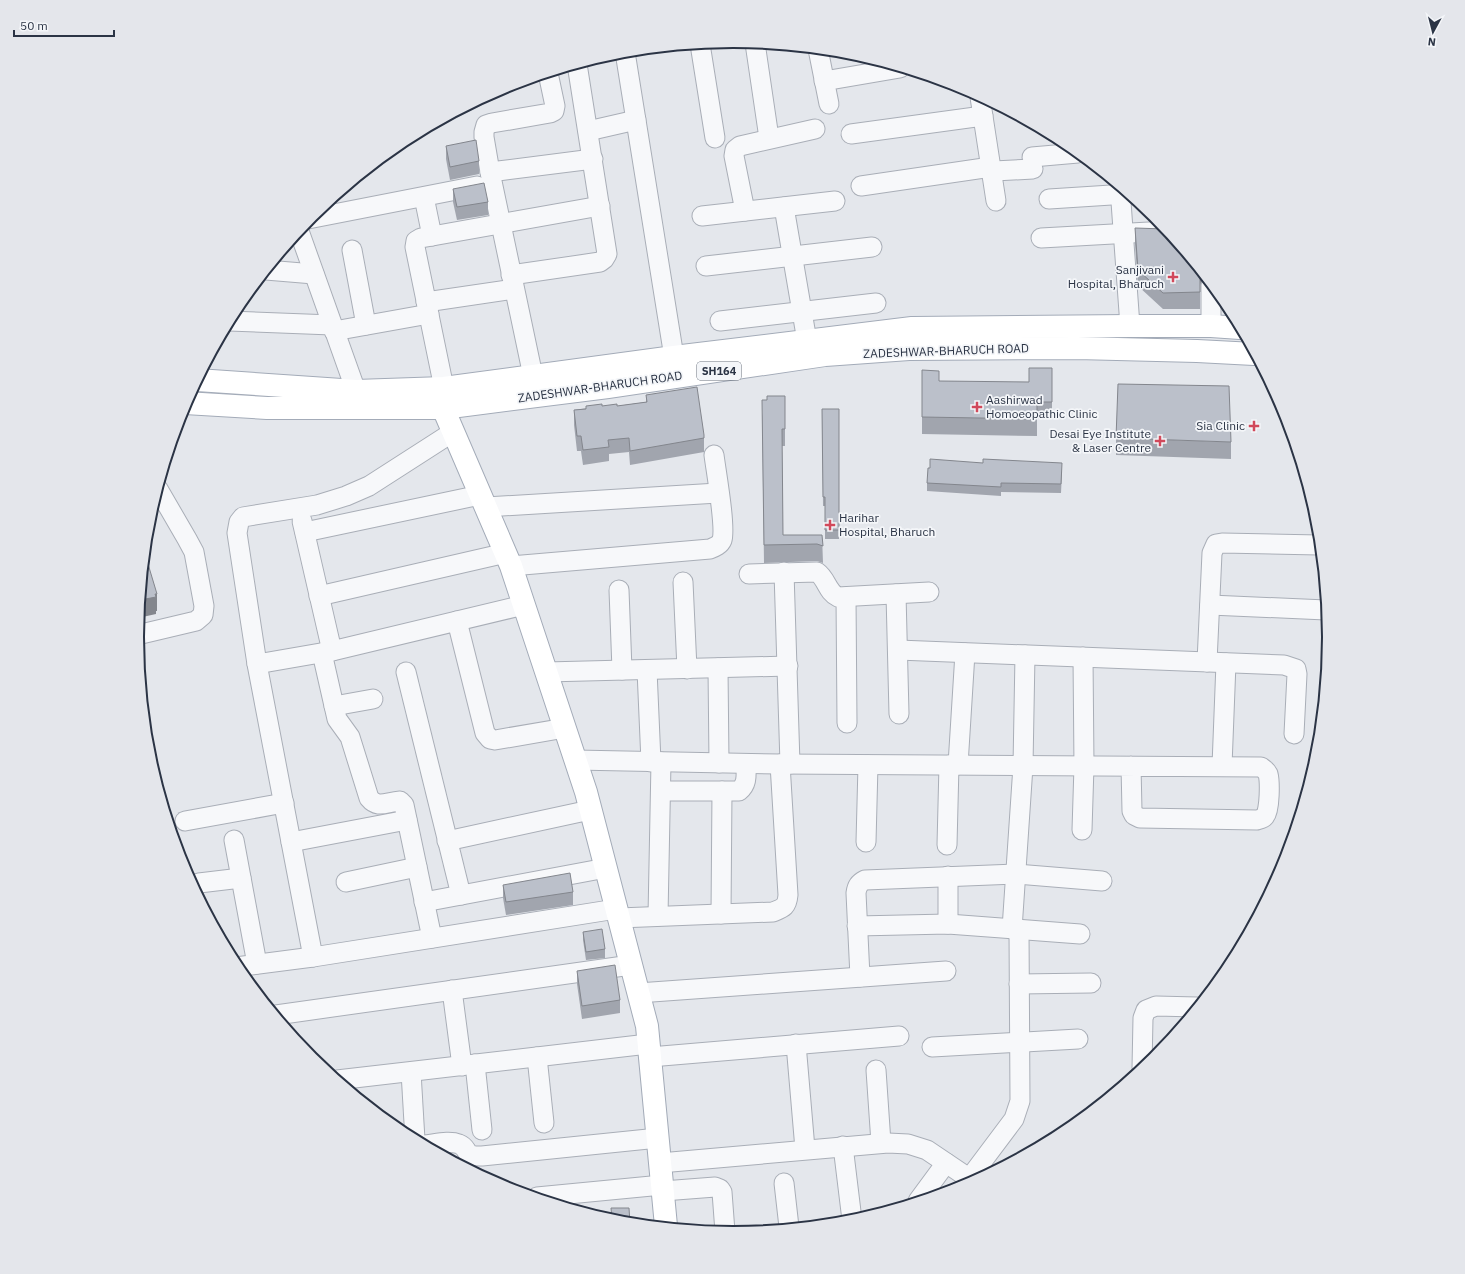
<svg xmlns="http://www.w3.org/2000/svg" width="1465" height="1274" font-family="'IBM Plex Sans',sans-serif">
	<rect width="100%" height="100%" fill="#e4e7ec"/>
	<g fill="none" stroke-linecap="round" stroke-linejoin="round">
		<defs>
			<g id="minor">
				<path d="M755,43L769,138"/>
				<path d="M700,44L715,138"/>
				<path d="M818,49L829,104"/>
				<path d="M625,52L674,357"/>
				<path d="M824,81L900,68"/>
				<path d="M980,97L996,201"/>
				<path d="M588,131L636,120"/>
				<path d="M851,134L983,116"/>
				<path d="M1032,157L1078,153"/>
				<path d="M490,172L593,159"/>
				<path d="M861,186L991,167L994,171L1033,169"/>
				<path d="M1120,188L1130,326"/>
				<path d="M424,197L432,236"/>
				<path d="M1049,199L1127,194"/>
				<path d="M784,207L807,341"/>
				<path d="M745,211L734,156L735,150L740,146L815,129"/>
				<path d="M702,216L835,201"/>
				<path d="M308,219L477,186"/>
				<path d="M299,231L356,391"/>
				<path d="M1041,238L1167,231"/>
				<path d="M352,250L366,325"/>
				<path d="M706,266L872,247"/>
				<path d="M266,270L314,274"/>
				<path d="M511,275L600,262L604,259L607,254L577,64"/>
				<path d="M1211,285V326"/>
				<path d="M426,302L514,289"/>
				<path d="M229,321L332,325"/>
				<path d="M720,321L876,303"/>
				<path d="M334,331L429,314"/>
				<path d="M533,376L490,172L484,137V132L486,125L492,123L550,113L554,111L555,106L548,73"/>
				<path d="M444,388L415,247L416,241L421,238L600,206"/>
				<path d="M486,507L718,493"/>
				<path d="M302,521L332,651"/>
				<path d="M305,532L480,495"/>
				<path d="M511,566L710,549C715,547 720,545 722,540C726,527 716,471 714,455"/>
				<path d="M784,572L790,764"/>
				<path d="M749,574L817,572C827,579 827,592 838,597L929,592"/>
				<path d="M683,582L687,669"/>
				<path d="M619,590L622,670"/>
				<path d="M896,594L899,714"/>
				<path d="M319,596L506,553"/>
				<path d="M846,597L847,723"/>
				<path d="M1210,605L1326,610"/>
				<path d="M457,621L485,733L490,739L495,740L565,728"/>
				<path d="M137,635L196,621L203,615L204,606L194,552L187,539L158,489"/>
				<path d="M898,650L1284,665L1296,669L1297,674L1294,734"/>
				<path d="M322,653L337,719L350,737L369,798C378,809 386,802 400,801L404,805L432,938"/>
				<path d="M1207,662L1212,553L1216,544L1222,543L1319,545"/>
				<path d="M257,664L332,651L524,605"/>
				<path d="M718,668L719,763"/>
				<path d="M647,670L651,762"/>
				<path d="M406,672L461,895"/>
				<path d="M546,672L788,666"/>
				<path d="M334,706L373,699"/>
				<path d="M575,760L780,764L1261,767C1264,769 1266,770 1268,774C1270,781 1270,810 1265,816C1263,819 1260,819 1257,820L1140,818L1134,815L1132,811L1131,766"/>
				<path d="M958,765L965,653"/>
				<path d="M1222,766L1226,663"/>
				<path d="M661,791H739C748,784 746,774 746,764"/>
				<path d="M185,821L284,803"/>
				<path d="M1082,830L1084,766L1083,657"/>
				<path d="M234,840L257,964"/>
				<path d="M447,841L590,810"/>
				<path d="M291,842L407,820"/>
				<path d="M866,842L868,765"/>
				<path d="M947,845L949,765"/>
				<path d="M346,882L417,867"/>
				<path d="M194,887L199,883L241,878"/>
				<path d="M424,902L606,868"/>
				<path d="M721,914L722,791"/>
				<path d="M658,916L661,762"/>
				<path d="M619,918L773,912C783,908 787,907 788,895L780,764"/>
				<path d="M948,924V876"/>
				<path d="M857,926L948,924L1080,934"/>
				<path d="M1012,929L1023,766L1025,655"/>
				<path d="M313,957L257,664L237,533L239,522L243,517L317,505L346,496L369,486L453,432"/>
				<path d="M236,967L313,957L616,909"/>
				<path d="M860,977L856,893C857,886 859,883 865,880L1016,874L1102,881"/>
				<path d="M1019,984L1091,983"/>
				<path d="M452,990L462,1066"/>
				<path d="M638,993L946,971"/>
				<path d="M276,1015L631,965"/>
				<path d="M796,1044L805,1149"/>
				<path d="M932,1047L1078,1039"/>
				<path d="M537,1057L544,1123"/>
				<path d="M650,1057L899,1036"/>
				<path d="M475,1064L482,1130"/>
				<path d="M1142,1068L1143,1018L1146,1010L1156,1006L1197,1007"/>
				<path d="M876,1070L881,1143"/>
				<path d="M411,1072L415,1140"/>
				<path d="M337,1080L648,1044"/>
				<path d="M424,1145C435,1144 449,1140 459,1144C470,1148 462,1157 482,1156L658,1138"/>
				<path d="M843,1146L852,1220"/>
				<path d="M660,1163L888,1143L908,1144L927,1150L973,1181"/>
				<path d="M969,1179L1014,1119L1020,1101L1019,930"/>
				<path d="M784,1183L789,1227"/>
				<path d="M663,1191L715,1187L720,1189L722,1192L725,1232"/>
				<path d="M537,1197L662,1185"/>
				<path d="M918,1201L946,1163"/>
			</g>
			<g id="major">
				<path d="M197,380L356,391L444,388L674,357L912,328L1130,326H1211L1240,328"/>
				<path d="M438,395L443,408L511,566L586,792L647,1026L666,1226"/>
				<path d="M185,403L267,408H443L608,387L825,355L909,349L1077,348L1197,351L1254,354"/>
			</g>
		</defs>
		<!-- minor casing -->
		<use href="#minor" stroke="#a9aeb7" stroke-width="21"/>
		<!-- major casing -->
		<use href="#major" stroke="#a3abb8" stroke-width="24"/>
		<!-- minor -->
		<use href="#minor" stroke="#f7f8fa" stroke-width="19"/>
		<!-- major -->
		<use href="#major" stroke="#fff" stroke-width="22"/>
	</g>
	<!-- wall -->
	<g fill="#a1a5ae">
		<path d="M446,146L479,161V174L450,180L446,159Z"/>
		<path d="M453,189L488,202V215L457,220L453,202Z"/>
		<path d="M1135,228L1201,280L1200,285V309H1163L1138,286L1135,244Z"/>
		<path d="M922,370L939,381L1052,385V419H1037V436L922,434Z"/>
		<path d="M646,395L704,435V452L630,465L629,452L609,454V461L583,465L581,451H577L574,425V410L602,406H617L646,402Z"/>
		<path d="M785,396V446H782L783,535H822L823,563L817,561L764,563L762,417L767,400Z"/>
		<path d="M822,409H839V539H825V506H823Z"/>
		<path d="M1116,438L1231,442V459L1116,455Z"/>
		<path d="M930,468L1062,472L1061,493L1001,492V496L927,491V483Z"/>
		<path d="M155,497L157,510L155,525L148,524V520Z"/>
		<path d="M503,885L573,892V905L506,915L503,898Z"/>
		<path d="M583,932L605,949V958L586,960L583,940Z"/>
		<path d="M577,971L620,1000V1013L582,1019L577,984Z"/>
	</g>
	<!-- shaded-wall -->
	<g fill="#83868d">
		<path d="M1200,272L1204,277L1201,280L1200,285Z"/>
		<path d="M157,497V510L155,525V512Z"/>
		<path d="M155,594H157V611H156V614L138,618L140,600Z"/>
	</g>
	<!-- building -->
	<g fill="#bbc0ca" stroke="#83868d">
		<path d="M476,140L479,161L450,167L446,146Z"/>
		<path d="M484,183L488,202L457,207L453,189Z"/>
		<path d="M1135,228L1165,229L1200,272V292L1163,293L1138,270Z"/>
		<path d="M1029,368H1052V402H1037V419L922,417V370L939,371V381L1029,382Z"/>
		<path d="M1118,384L1229,386L1231,442L1116,438Z"/>
		<path d="M697,387L704,435V438L630,451L629,438L608,440L609,447L583,450L581,436H577L574,410L586,409V406L602,404V406L617,404V406L647,402L646,395Z"/>
		<path d="M767,396H785V429H782L783,535H822L823,546L817,544L764,545L762,400H767Z"/>
		<path d="M822,409H839V530H825V497H823Z"/>
		<path d="M930,459L983,463V459L1062,463L1061,484L1001,483V487L927,483L928,468H930Z"/>
		<path d="M155,497H157L155,512H151Z"/>
		<path d="M145,554L157,594H155L156,597L140,600Z"/>
		<path d="M570,873L573,892L506,902L503,885Z"/>
		<path d="M602,929L605,949L586,952L583,932Z"/>
		<path d="M615,965L620,1000L582,1006L577,971Z"/>
		<path d="M611,1208H629L630,1223L616,1222L612,1220Z"/>
	</g>
	<!-- markers -->
	<g fill="#d1495b" stroke="#f4f6f9" stroke-width="1.5">
		<path d="M1171 271h4v4h4v4h-4v4h-4v-4h-4v-4h4z"/>
		<path d="M975 401h4v4h4v4h-4v4h-4v-4h-4v-4h4z"/>
		<path d="M1252 420h4v4h4v4h-4v4h-4v-4h-4v-4h4z"/>
		<path d="M1158 435h4v4h4v4h-4v4h-4v-4h-4v-4h4z"/>
		<path d="M828 519h4v4h4v4h-4v4h-4v-4h-4v-4h4z"/>
	</g>
	<g text-anchor="middle" stroke-width="3.5" stroke-linejoin="round" paint-order="stroke">
		<!-- shield labels -->
		<rect fill="#f4f6f9" stroke="#676e7b" stroke-width="1" x="697" y="362" width="44" height="18" rx="3"/>
		<g font-size="11" font-weight="bold" fill="#2b3445">
			<text x="719" y="375">SH164</text>
		</g>
		<!-- poi labels -->
		<g font-size="12" fill="#2b3445" stroke="#f4f6f9" text-anchor="end">
			<text x="1164" y="274">Sanjivani<tspan x="1164" dy="14">Hospital, Bharuch</tspan></text>
			<text x="986" y="404" text-anchor="start">Aashirwad<tspan x="986" dy="14">Homoeopathic Clinic</tspan></text>
			<text x="1245" y="430">Sia Clinic</text>
			<text x="1151" y="438">Desai Eye Institute<tspan x="1151" dy="14">&amp; Laser Centre</tspan></text>
			<text x="839" y="522" text-anchor="start">Harihar<tspan x="839" dy="14">Hospital, Bharuch</tspan></text>
		</g>
		<!-- street labels -->
		<g font-size="12" fill="#2b3445" stroke="#f4f6f9">
			<text transform="translate(946 351) rotate(-2)" y="4">ZADESHWAR-BHARUCH ROAD</text>
			<text transform="translate(600 387) rotate(-8)" y="4">ZADESHWAR-BHARUCH ROAD</text>
		</g>
	</g>
	<!-- crop -->
	<path d="M0 0H1465V1274H0ZM144 637a589 589 0 1 1 1178 0a589 589 0 1 1-1178 0Z" fill="#e4e6eb" fill-rule="evenodd"/>
	<path fill="none" stroke="#2b3445" stroke-width="2" d="M144 637a589 589 0 1 1 1178 0a589 589 0 1 1-1178 0Z"/>
	<!-- north arrow -->
	<g transform="translate(1433 32) rotate(187)" stroke="#f4f6f9" stroke-width="3" paint-order="stroke">
	<path d="M0-3L7 15L0 10L-7 15Z" fill="#2b3445"/>
	<text y="-6" font-size="11" font-weight="bold" text-anchor="middle" fill="#2b3445">N</text>
	</g>
	<!-- scale -->
	<path d="M14 30v6h100v-6" fill="none" stroke="#2b3445" stroke-width="2"/>
	<text x="20" y="30" font-size="12" fill="#2b3445" stroke="#f4f6f9" stroke-width="3" paint-order="stroke">50 m</text>
</svg>
